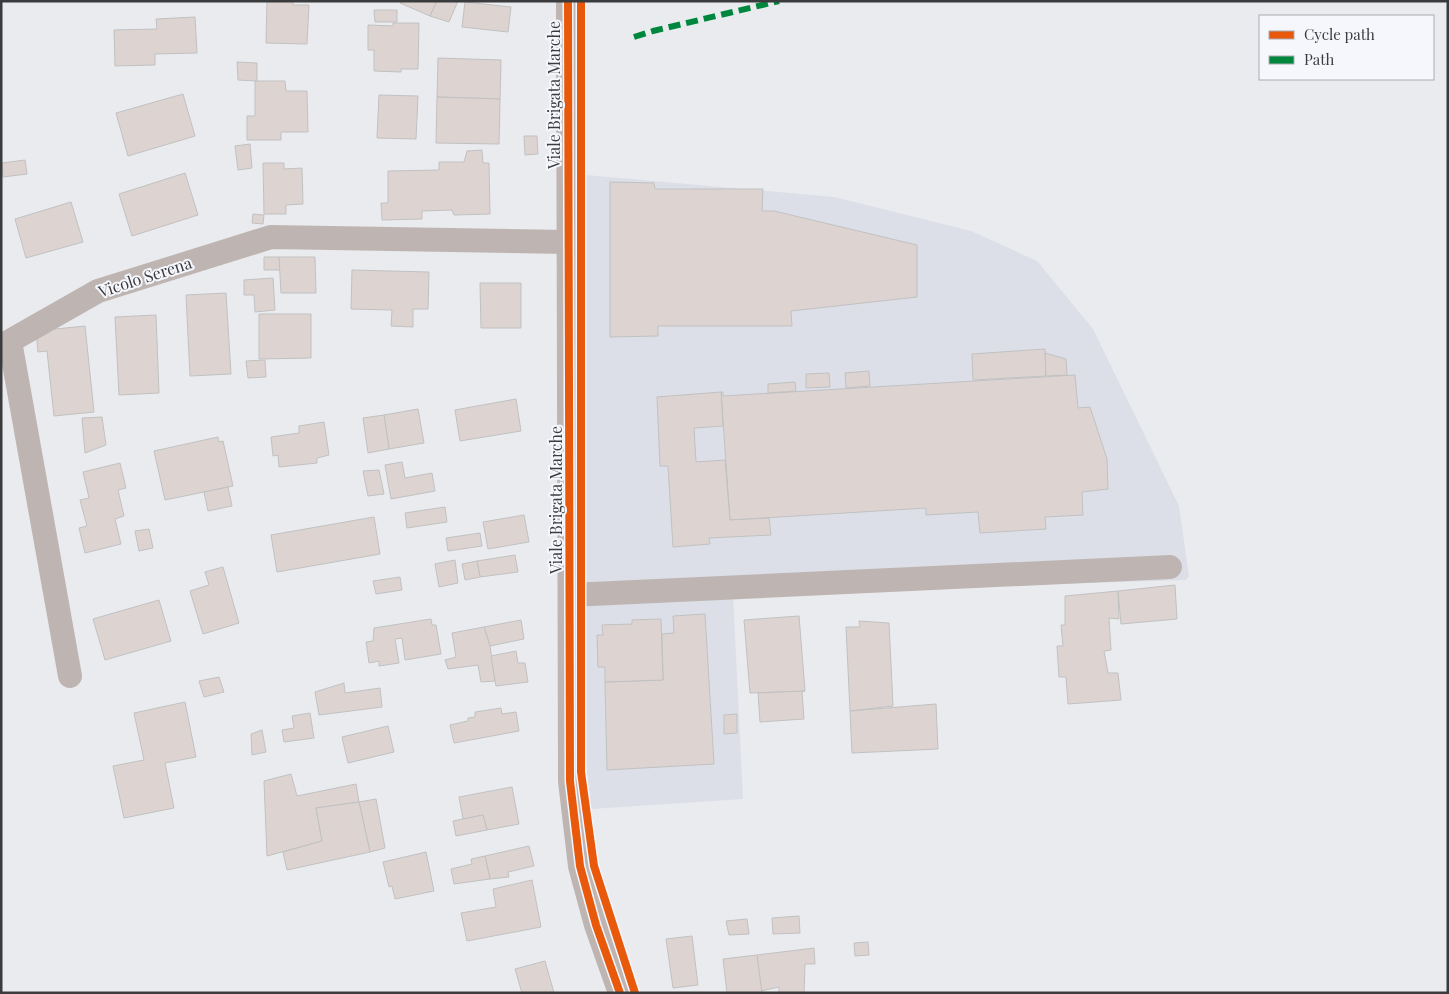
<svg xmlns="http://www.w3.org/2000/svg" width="1449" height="994" font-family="'Playfair Display',serif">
	<rect width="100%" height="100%" fill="#eaebee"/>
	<!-- built -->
	<path fill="#dcdfe8" d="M586,175L834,197L971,231L1037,261L1093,329L1179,506L1189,576L1186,580L733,594L743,799L591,809L586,763Z"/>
	<!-- building -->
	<g fill="#ddd4d2" stroke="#c1c1c2">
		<path d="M267,1H293V5H309L307,44L266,43Z"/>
		<path d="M401,1H437L430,16L400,3Z"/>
		<path d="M437,1H458L449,22L430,16Z"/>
		<path d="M465,2L511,7L508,32L462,27Z"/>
		<path d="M374,10H397V22H375Z"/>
		<path d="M195,17L197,53L155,54V65L115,66L114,30L157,29L156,19Z"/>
		<path d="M393,23H419L418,69H401V72L374,71V50H368V25L393,26Z"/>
		<path d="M438,58L501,60L500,99L437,97Z"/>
		<path d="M237,62L257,63V81L238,80Z"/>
		<path d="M255,81H285L286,91H307L308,132H281V140H247V116H255Z"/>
		<path d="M183,94L195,136L128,156L116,113Z"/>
		<path d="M379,95L418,96L416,139L377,138Z"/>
		<path d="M437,97L500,99L499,144L436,143Z"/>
		<path d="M524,136H537L538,154L525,155Z"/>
		<path d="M250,144L252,168L238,170L235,146Z"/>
		<path d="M482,150L483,163H489L490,214L454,215L452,210L422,211V219L382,220L381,203H388V171L439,170V162H464L467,151Z"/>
		<path d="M25,160L27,174L3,177L2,163Z"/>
		<path d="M263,163H284V169L302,168L303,204L286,205V214H264Z"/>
		<path d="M185,173L198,215L132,236L119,194Z"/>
		<path d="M610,182L654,183L655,189H763L762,211H774L917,245V297L791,311L792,326H658V336L610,337Z"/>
		<path d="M71,202L83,242L26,258L15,219Z"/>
		<path d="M253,214L264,215L263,224L252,223Z"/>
		<path d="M264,257H279L281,270H264Z"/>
		<path d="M279,257H315L316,293H281Z"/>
		<path d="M352,270L429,272L428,309H413V327L391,326L392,310L351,309Z"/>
		<path d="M273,278L275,310L255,312L254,295H244V280Z"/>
		<path d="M480,283H521V328H481Z"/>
		<path d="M226,293L231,374L190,376L186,295Z"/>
		<path d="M259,314H311V358L259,359Z"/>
		<path d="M156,315L159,393L119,395L115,317Z"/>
		<path d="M85,326L94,412L54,416L47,351L38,352L36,331Z"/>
		<path d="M1045,349L1046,376L973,380L972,354Z"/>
		<path d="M1045,353L1066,359L1067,375L1046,376Z"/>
		<path d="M265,360L266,377L248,378L246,361Z"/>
		<path d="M869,371L870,386L846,388L845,373Z"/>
		<path d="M829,373L830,387L806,388V374Z"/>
		<path d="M1075,375L1078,408L1090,407L1107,459L1108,489L1082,492L1083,515L1045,517L1046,529L980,533L978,512L926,515V508L730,520L721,392H723V396Z"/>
		<path d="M795,382L796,391L768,393V384Z"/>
		<path d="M721,392L723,426L694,428L696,462L725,460L730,520L769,518L771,535L709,538L710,544L673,547L668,466H660L657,397Z"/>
		<path d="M516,399L521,431L460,441L455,410Z"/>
		<path d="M418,409L424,443L389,449L384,415Z"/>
		<path d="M384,415L389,449L368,453L363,418Z"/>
		<path d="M102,417L106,445L85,453L82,418Z"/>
		<path d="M324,422L329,455L317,458V463L279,467L278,455L273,456L271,437L299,433V426Z"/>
		<path d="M218,437L219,442L223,441L233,486L165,500L154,451Z"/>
		<path d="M402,462L405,478L432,473L435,491L391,499L385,465Z"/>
		<path d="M120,463L126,488L118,490L124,516L115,519L121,544L85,553L79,528L87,526L80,500L89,498L83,472Z"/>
		<path d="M379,470L384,494L368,496L363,471Z"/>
		<path d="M228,487L232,506L208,511L204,492Z"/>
		<path d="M445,507L447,522L407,528L405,513Z"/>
		<path d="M524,515L529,542L488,549L483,522Z"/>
		<path d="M374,517L380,554L277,572L271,535Z"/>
		<path d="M149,529L153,548L139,551L135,531Z"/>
		<path d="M480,533L482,546L448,551L446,538Z"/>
		<path d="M515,555L518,572L480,577L477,561Z"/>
		<path d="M455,560L458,583L439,587L435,564Z"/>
		<path d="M477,561L480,577L465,580L462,564Z"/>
		<path d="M223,567L239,623L203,634L190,591L209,585L205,572Z"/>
		<path d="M400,577L402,590L376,594L373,581Z"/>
		<path d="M1175,585L1177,619L1121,624L1118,591Z"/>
		<path d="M1118,591L1119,619L1109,618L1111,650L1104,651L1108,673H1118L1121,700L1068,704L1066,677H1059L1057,646H1063L1061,625H1065V596Z"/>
		<path d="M159,600L171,641L105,660L93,619Z"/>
		<path d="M705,614L714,764L607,770L605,682L663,680L662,634L674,633L673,616Z"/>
		<path d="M799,616L805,691L750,693L744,620Z"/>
		<path d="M431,619L432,625H436L441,654L405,660L402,638L395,639L399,663L379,666V661L369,663L366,642L373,641L374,628Z"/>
		<path d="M661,619L663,680L605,682V667H598L597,635H603L602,625L632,624V620Z"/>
		<path d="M521,620L524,639L490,646L484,627Z"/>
		<path d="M859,621L889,623L893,706L850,711L846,627H860Z"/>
		<path d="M484,627L490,646L495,681L481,682L478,665L448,669L445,660L456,657L452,633Z"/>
		<path d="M516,651L518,663H525L528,682L496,686L491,656Z"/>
		<path d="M219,677L224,692L204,697L199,681Z"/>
		<path d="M344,683L345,693L380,688L382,707L319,715L315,692Z"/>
		<path d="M805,691L802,692L804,719L760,722L758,693Z"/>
		<path d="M185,702L196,757L165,763L174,808L124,818L113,766L144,760L134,713Z"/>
		<path d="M936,704L938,749L852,753L850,711Z"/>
		<path d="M501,708L502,714L516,712L519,731L454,743L450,725L468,721V718L475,717V712Z"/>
		<path d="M310,713L314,738L284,742L282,730L294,728L292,716Z"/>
		<path d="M737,714V733L724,734V715Z"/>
		<path d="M388,726L394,752L348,763L342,737Z"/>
		<path d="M262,730L266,752L252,755L251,734Z"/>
		<path d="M291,774L297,796L356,784L359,802L316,808L322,841L267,856L264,781Z"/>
		<path d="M512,787L519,824L487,830L483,815L463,819L459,797Z"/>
		<path d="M376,799L385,848L370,852L359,802Z"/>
		<path d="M359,802L370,852L287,870L283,852L322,841L316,808Z"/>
		<path d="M483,815L487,830L456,836L453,821Z"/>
		<path d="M529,846L534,866L508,872L509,877L490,879L485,856Z"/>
		<path d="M426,852L434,891L395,899L392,886L389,887L383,862Z"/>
		<path d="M485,856L490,879L454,884L451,869L472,864L471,859Z"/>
		<path d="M532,880L541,927L467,941L461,913L496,907L493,889Z"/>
		<path d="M799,916L800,933L773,934L772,918Z"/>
		<path d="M747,919L749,934L729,935L726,921Z"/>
		<path d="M692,936L698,985L673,988L666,939Z"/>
		<path d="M868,942L869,955L855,956L854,943Z"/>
		<path d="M814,948L815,964H805L804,993H779V987L761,991L757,955Z"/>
		<path d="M757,955L762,993H727L723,959Z"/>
		<path d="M545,961L554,993H522L515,969Z"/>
	</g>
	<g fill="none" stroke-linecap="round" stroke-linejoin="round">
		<!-- minor -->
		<g stroke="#beb5b2" stroke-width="24">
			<path d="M568,1L570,781L580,866L596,925L620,993"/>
			<path d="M570,595L1170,567"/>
			<path d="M70,676L10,341L98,291L271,237L568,242"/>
		</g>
		<!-- quiet -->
		<path stroke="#00873e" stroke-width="6" stroke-dasharray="12 6" stroke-linecap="butt" d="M634,37L653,31L779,1"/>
		<defs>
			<g id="cycleway">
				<path d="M568,1L570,781L580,866L596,925L620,993"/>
				<path d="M581,1V772L594,866L635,993"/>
			</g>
		</defs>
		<!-- cycleway casing -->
		<use href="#cycleway" stroke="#f5f7fd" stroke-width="11"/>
		<!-- cycleway -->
		<use href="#cycleway" stroke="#e8590c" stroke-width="8"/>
	</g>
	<g text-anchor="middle" stroke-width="4" stroke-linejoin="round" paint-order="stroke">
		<!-- street labels -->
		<g font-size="16" fill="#3a3b3d" stroke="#f5f7fd">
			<text transform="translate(554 95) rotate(-90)" y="6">Viale Brigata Marche</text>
			<text transform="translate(145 277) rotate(-18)" y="6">Vicolo Serena</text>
			<text transform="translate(556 500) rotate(-90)" y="6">Viale Brigata Marche</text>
		</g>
	</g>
	<!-- border -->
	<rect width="1449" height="994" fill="none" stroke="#3a3b3d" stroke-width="5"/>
	<!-- legend -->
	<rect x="1259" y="15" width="175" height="65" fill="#f5f7fd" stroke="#aaacb0"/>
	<rect x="1269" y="31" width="25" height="8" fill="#e8590c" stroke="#aaacb0"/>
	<text x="1304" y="40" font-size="15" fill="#3a3b3d">Cycle path</text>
	<rect x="1269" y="56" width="25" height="8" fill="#00873e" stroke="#aaacb0"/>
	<text x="1304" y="65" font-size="15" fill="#3a3b3d">Path</text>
</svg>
